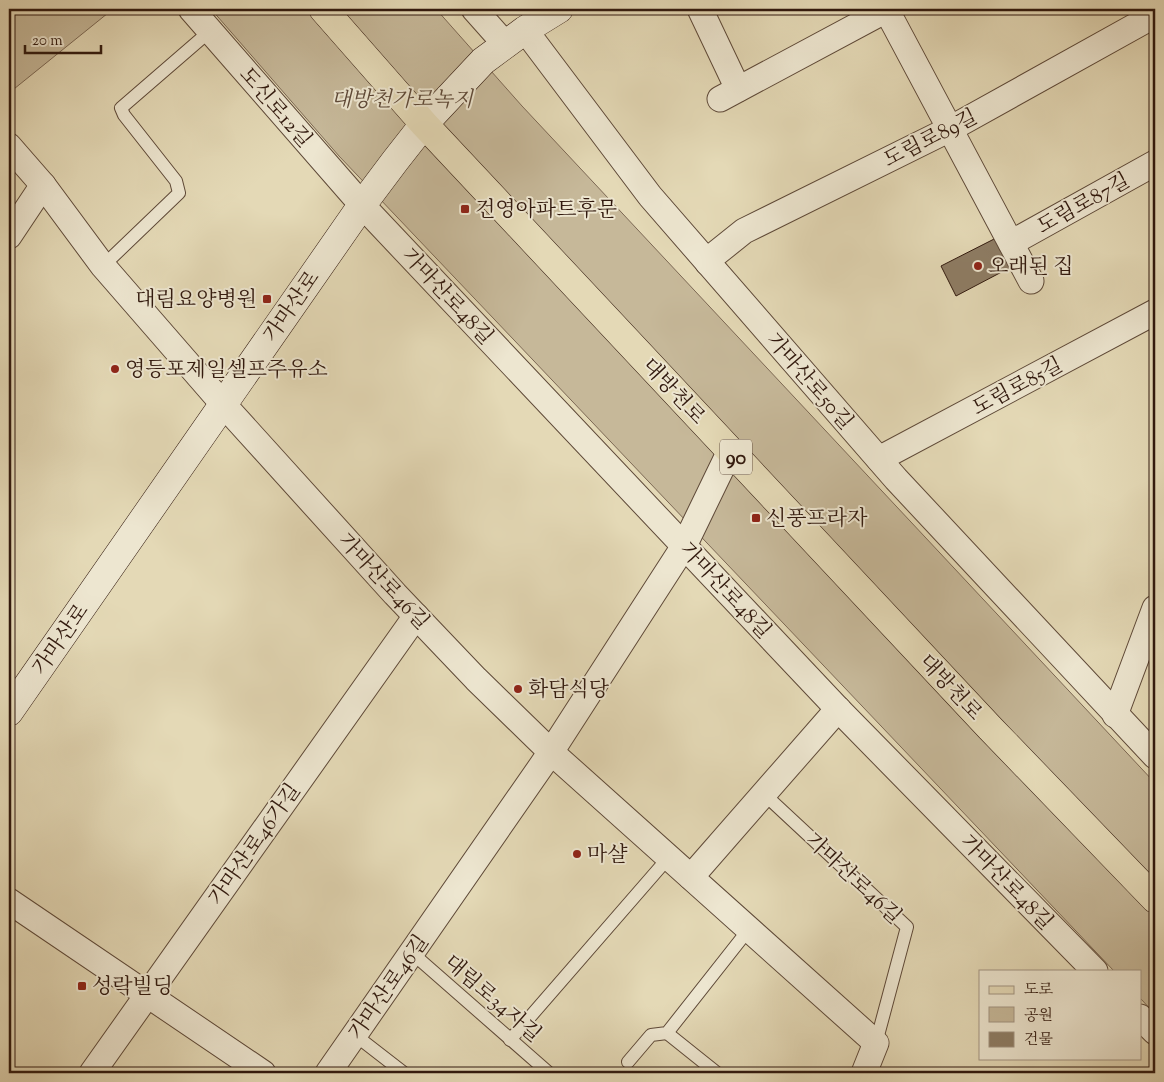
<svg xmlns="http://www.w3.org/2000/svg" width="1164" height="1082" font-family="'Sorts Mill Goudy','Noto Serif KR',serif">
	<rect width="100%" height="100%" fill="#e4d9b6"/>
	<filter id="stains"><feTurbulence type="fractalNoise" baseFrequency=".004" numOctaves="4"/><feColorMatrix values="0 0 0 0 .2 0 0 0 0 .09 0 0 0 0 .02 0 0 0 .5 -.17"/></filter>
	<radialGradient id="worn" r=".72"><stop offset=".6" stop-color="#630" stop-opacity="0"/><stop offset="1" stop-color="#630" stop-opacity=".3"/></radialGradient>
	<!-- green -->
	<g fill="#c6b899" stroke="#7c6854">
		<path d="M9,9H113L9,93Z"/>
		<path d="M211,9H436L522,106L1155,783V1014L1140,998V971H1114L339,156Z"/>
	</g>
	<!-- building -->
	<path fill="#8e7d65" stroke="#31190e" d="M1000,236L1015,265L956,296L941,266Z"/>
	<g fill="none" stroke-linecap="round" stroke-linejoin="round">
		<defs>
			<g id="service">
				<path d="M103,266L179,193L176,181L124,115L121,108L210,31"/>
				<path d="M764,794L907,927L876,1043"/>
				<path d="M412,953L549,1073"/>
				<path d="M667,1033L717,1073"/>
				<path d="M355,1035L404,1073"/>
				<path d="M510,1040L669,857"/>
				<path d="M628,1062L651,1035L667,1033L749,929"/>
			</g>
			<g id="minor">
				<path d="M191,9L362,205L838,709L1095,971"/>
				<path d="M474,9L506,45"/>
				<path d="M700,9L738,89"/>
				<path d="M886,9L1031,281"/>
				<path d="M525,30L650,196L896,479L1155,756"/>
				<path d="M720,99L888,9"/>
				<path d="M9,146L43,185L103,266L223,404L395,594L476,679L551,752L876,1043L864,1073"/>
				<path d="M9,236L43,185"/>
				<path d="M1011,243L1155,163"/>
				<path d="M708,263L714,255L744,231L950,129L1155,15"/>
				<path d="M879,459L1155,312"/>
				<path d="M1115,715L1155,608"/>
				<path d="M691,877L838,709"/>
				<path d="M9,901L263,1073"/>
				<path d="M1140,1017L1155,1032"/>
				<path d="M92,1073L416,616"/>
				<path d="M328,1073L551,752L684,546L730,451"/>
			</g>
			<path id="secondary" d="M9,712L362,205L395,161L424,124L483,61L525,30L559,9"/>
			<path id="primary" d="M323,9L424,124L990,728L1155,899"/>
		</defs>
		<!-- service casing -->
		<use href="#service" stroke="#5e4938" stroke-width="14"/>
		<!-- minor casing -->
		<use href="#minor" stroke="#5e4938" stroke-width="27"/>
		<!-- secondary casing -->
		<use href="#secondary" stroke="#31190e" stroke-width="29"/>
		<!-- primary casing -->
		<use href="#primary" stroke="#31190e" stroke-width="29"/>
		<!-- service -->
		<use href="#service" stroke="#ede6d0" stroke-width="12"/>
		<!-- minor -->
		<use href="#minor" stroke="#ede6d0" stroke-width="25"/>
		<!-- secondary -->
		<use href="#secondary" stroke="#ede6d0" stroke-width="28"/>
		<!-- primary -->
		<use href="#primary" stroke="#e4d9b6" stroke-width="28"/>
	</g>
	<!-- markers -->
	<g fill="#8f2418" stroke="#ede6d0" stroke-width="2">
		<rect x="460" y="204" width="10" height="10" rx="2.5"/>
		<circle cx="978" cy="266" r="5"/>
		<rect x="262" y="294" width="10" height="10" rx="2.5"/>
		<circle cx="115" cy="369" r="5"/>
		<rect x="751" y="513" width="10" height="10" rx="2.5"/>
		<circle cx="518" cy="689" r="5"/>
		<circle cx="577" cy="854" r="5"/>
		<rect x="77" y="981" width="10" height="10" rx="2.5"/>
	</g>
	<g text-anchor="middle" stroke-width="4" stroke-linejoin="round" paint-order="stroke">
		<!-- shield labels -->
		<rect fill="#ede6d0" stroke="#695648" stroke-width="1" x="720" y="439.5" width="32" height="35" rx="4"/>
		<g font-size="20" font-weight="bold" fill="#31190e">
			<text x="736" y="464">90</text>
		</g>
		<!-- park labels -->
		<g font-size="21" font-style="italic" fill="#5e4938" stroke="#ede6d0">
			<text x="402" y="106">대방천가로녹지</text>
		</g>
		<!-- street labels -->
		<g font-size="21" fill="#31190e" stroke="#ede6d0">
			<text transform="translate(276 107) rotate(49)" y="7">도신로12길</text>
			<text transform="translate(930 138) rotate(-27)" y="7">도림로89길</text>
			<text transform="translate(1083 203) rotate(-29)" y="7">도림로87길</text>
			<text transform="translate(448 296) rotate(47)" y="7">가마산로48길</text>
			<text transform="translate(291 306) rotate(-55)" y="7">가마산로</text>
			<text transform="translate(810 381) rotate(49)" y="7">가마산로50길</text>
			<text transform="translate(1017 386) rotate(-28)" y="7">도림로85길</text>
			<text transform="translate(674 391) rotate(47)" y="7">대방천로</text>
			<text transform="translate(384 581) rotate(47)" y="7">가마산로46길</text>
			<text transform="translate(726 590) rotate(47)" y="7">가마산로48길</text>
			<text transform="translate(60 639) rotate(-55)" y="7">가마산로</text>
			<text transform="translate(951 687) rotate(47)" y="7">대방천로</text>
			<text transform="translate(254 844) rotate(-55)" y="7">가마산로46가길</text>
			<text transform="translate(854 878) rotate(43)" y="7">가마산로46길</text>
			<text transform="translate(1007 882) rotate(46)" y="7">가마산로48길</text>
			<text transform="translate(388 987) rotate(-55)" y="7">가마산로46길</text>
			<text transform="translate(493 998) rotate(41)" y="7">대림로34자길</text>
		</g>
		<!-- poi labels -->
		<g font-size="21" fill="#31190e" stroke="#ede6d0" text-anchor="start">
			<text x="475" y="216">건영아파트후문</text>
			<text x="988" y="273">오래된 집</text>
			<text x="257" y="306" text-anchor="end">대림요양병원</text>
			<text x="125" y="376">영등포제일셀프주유소</text>
			<text x="766" y="525">신풍프라자</text>
			<text x="528" y="696">화담식당</text>
			<text x="587" y="861">마샬</text>
			<text x="92" y="993">성락빌딩</text>
		</g>
	</g>
	<!-- margin -->
	<rect width="1164" height="1082" fill="none" stroke="#e4d9b6" stroke-width="30"/>
	<rect x="10" y="10" width="1144" height="1062" fill="none" stroke="#31190e" stroke-width="2.5"/>
	<rect x="15" y="15" width="1134" height="1052" fill="none" stroke="#31190e"/>
	<!-- legend -->
	<rect x="979" y="970" width="162" height="90" fill="#ede6d0" stroke="#a29482"/>
	<rect x="989" y="986" width="25" height="8" fill="#e4d9b6" stroke="#a29482"/>
	<text x="1024" y="994" font-size="15" fill="#31190e">도로</text>
	<rect x="989" y="1007" width="25" height="15" fill="#c6b899" stroke="#a29482"/>
	<text x="1024" y="1020" font-size="15" fill="#31190e">공원</text>
	<rect x="989" y="1032" width="25" height="15" fill="#8e7d65" stroke="#a29482"/>
	<text x="1024" y="1044" font-size="15" fill="#31190e">건물</text>
	<!-- scale -->
	<path d="M25 45v8h76v-8" fill="none" stroke="#31190e" stroke-width="2.5"/>
	<text x="32" y="45" font-size="15" fill="#31190e" stroke="#ede6d0" stroke-width="4" paint-order="stroke">20 m</text>
	<rect width="100%" height="100%" filter="url(#stains)"/>
	<rect width="100%" height="100%" fill="url(#worn)"/>
</svg>
